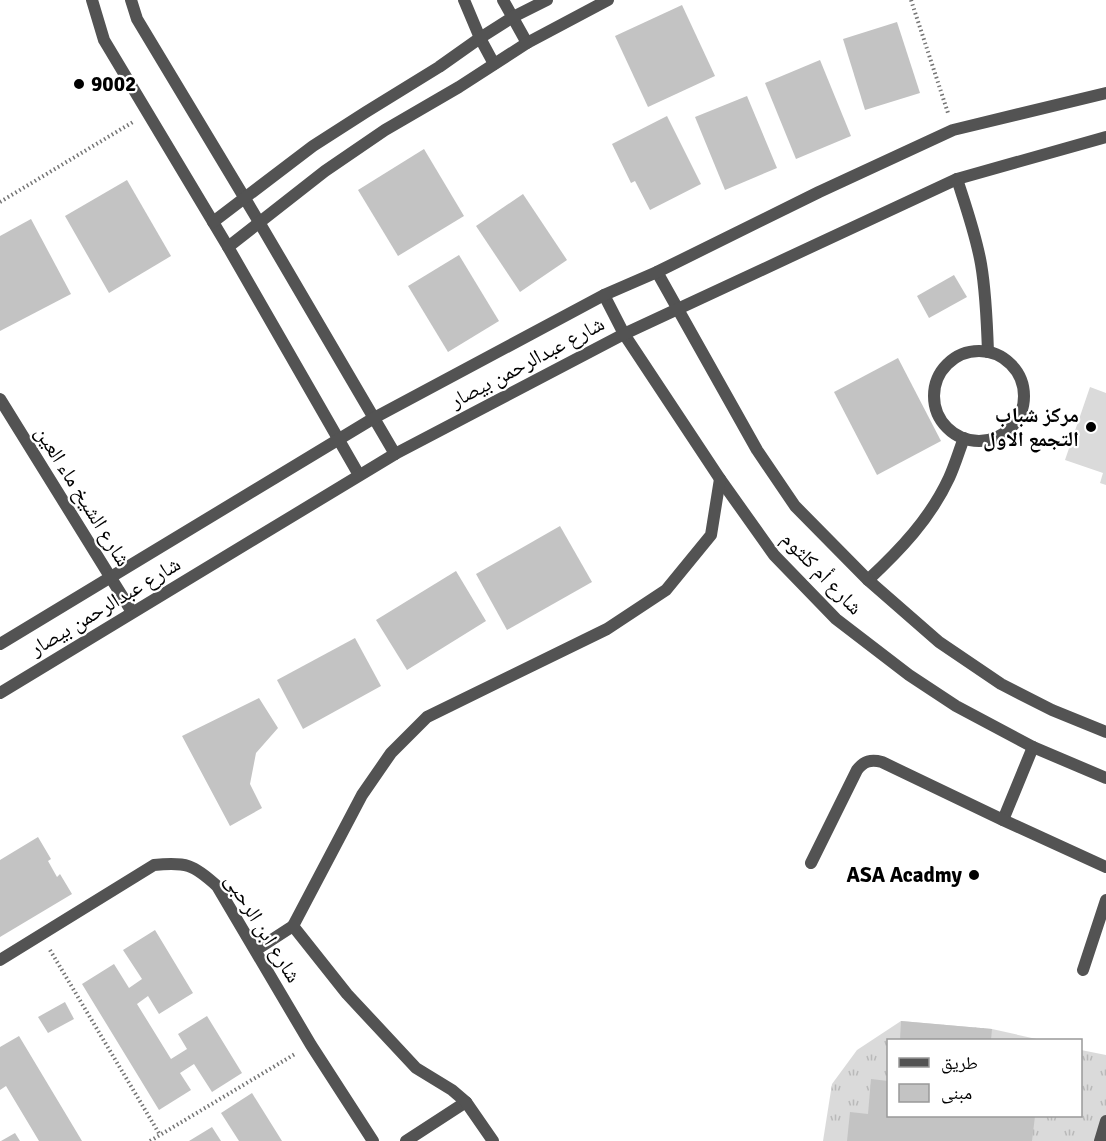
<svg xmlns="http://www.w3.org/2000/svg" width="1106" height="1141" font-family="Signika,'Noto Naskh Arabic',sans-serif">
	<defs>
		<pattern id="grass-tufts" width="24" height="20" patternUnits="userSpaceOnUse" patternTransform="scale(1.5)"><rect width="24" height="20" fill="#dadada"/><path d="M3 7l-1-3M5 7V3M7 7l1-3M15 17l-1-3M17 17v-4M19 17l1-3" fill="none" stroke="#b9b9b9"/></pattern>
	</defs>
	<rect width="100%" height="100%" fill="#fff"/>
	<!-- grass -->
	<path fill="url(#grass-tufts)" d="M901,1021L992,1029L1041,1040H888V1116H1080L1081,1050L1106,1055V1121L1100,1141H823L832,1084L857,1050Z"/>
	<!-- pitch -->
	<path fill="#dadada" d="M1090,387L1106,393V485L1100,483L1103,473L1065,460Z"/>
	<!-- building -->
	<g fill="#c3c3c3">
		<path d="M682,5L715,76L648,107L615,36Z"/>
		<path d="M897,22L920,93L865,110L843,39Z"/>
		<path d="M820,60L851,136L796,159L765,83Z"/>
		<path d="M747,96L777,168L725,190L695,117Z"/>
		<path d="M667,116L701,184L650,210L635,181L631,183L612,144Z"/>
		<path d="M424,149L464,216L398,256L358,190Z"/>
		<path d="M127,180L171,256L109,293L65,216Z"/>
		<path d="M523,194L567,260L520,292L476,226Z"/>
		<path d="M31,219L71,294L0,331V236Z"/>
		<path d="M459,255L499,321L448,352L408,286Z"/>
		<path d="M954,275L967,297L929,318L917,296Z"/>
		<path d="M898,358L941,441L877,475L834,392Z"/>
		<path d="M560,526L592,582L507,630L476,574Z"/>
		<path d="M456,571L486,621L407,670L376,620Z"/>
		<path d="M355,638L381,686L303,729L277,680Z"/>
		<path d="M259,698L278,728L256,753L250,784L262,808L230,826L182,736Z"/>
		<path d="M38,837L51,859L48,861L57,877L60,874L72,894L0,937V860Z"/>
		<path d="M155,930L193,993L159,1014L148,996L137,1004L171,1059L187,1049L178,1034L207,1016L242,1073L212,1092L194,1064L180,1073L191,1090L159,1110L82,984L114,964L129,988L142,979L123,950Z"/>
		<path d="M65,1002L74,1019L48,1033L38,1017Z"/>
		<path d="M901,1021L992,1029L991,1040H900Z"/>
		<path d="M19,1036L82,1141H39L6,1086L0,1090V1047Z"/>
		<path d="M871,1079L888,1081V1116H1035L1032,1141H847L850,1112L868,1114Z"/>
		<path d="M252,1093L282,1141H239L221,1113Z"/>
		<path d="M212,1127L221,1141H189Z"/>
		<path d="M15,1133L20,1141H1Z"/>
	</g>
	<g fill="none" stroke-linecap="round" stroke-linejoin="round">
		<!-- path -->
		<g stroke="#757575" stroke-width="4" stroke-dasharray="1.5 3" stroke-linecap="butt">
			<path d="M911,0L948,113"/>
			<path d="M0,202L133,122"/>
			<path d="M50,950L160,1135"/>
			<path d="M150,1141L295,1054"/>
		</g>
		<!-- lane -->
		<g stroke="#535353" stroke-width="12">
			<path d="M957,179C966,207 976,235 981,264C986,293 987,322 988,352"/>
			<circle cx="979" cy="396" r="45"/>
			<path d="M868,580C900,550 930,519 949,478C955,465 959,451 964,438"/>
			<path d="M1003,820L1033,747"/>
			<path d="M811,863L857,770C864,761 871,759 882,762L1003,820L1106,867"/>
			<path d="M1083,970L1106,900"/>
			<path d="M1100,1141L1106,1121"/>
		</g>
		<!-- street -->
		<g stroke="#535353" stroke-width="12">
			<path d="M92,0L104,40L228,247L359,475"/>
			<path d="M131,0L137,19L259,222L395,454"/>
			<path d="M464,0L480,38L494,64"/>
			<path d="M503,0L527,43"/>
			<path d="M213,222L313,146L366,112L439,67L480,38L513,17L547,0"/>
			<path d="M228,247L325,171L385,130L459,87L527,43L608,0"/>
			<path d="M657,272L757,450L795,506L868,580L939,642L1001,684L1052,710L1106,732"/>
			<path d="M604,295L624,334L720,479L774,555L836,619L909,675L956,706L1033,747L1106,778"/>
			<path d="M0,399L132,612"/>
			<path d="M0,644L374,418L604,295L657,272L819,192L953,130L1106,93"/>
			<path d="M0,693L395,454L624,334L957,179L1106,137"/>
			<path d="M256,950L293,926"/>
			<path d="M0,960L154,865C186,862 193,864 217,886L311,1045L373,1141"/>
			<path d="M406,1141L466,1102"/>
			<path d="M493,1141L466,1102L452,1090L416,1068L347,994L293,926L362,795L391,753L427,717L607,629L666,590L711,535L720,479"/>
		</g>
	</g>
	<!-- markers -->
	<g fill="#000" stroke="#fff" stroke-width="2">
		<circle cx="79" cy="84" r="6"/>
		<circle cx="1091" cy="427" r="6"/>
		<circle cx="974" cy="875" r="6"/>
	</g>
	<g text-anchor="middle" stroke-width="4.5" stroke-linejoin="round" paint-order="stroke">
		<!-- poi labels -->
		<g font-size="21" font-weight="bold" fill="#000" stroke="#fff" text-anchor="end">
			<text x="91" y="91" text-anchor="start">9002</text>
			<text x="1079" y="422">مركز شباب<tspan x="1079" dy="24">التجمع الاول</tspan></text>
			<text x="962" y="882">ASA Acadmy</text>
		</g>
		<!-- street labels -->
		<g font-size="21" fill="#000" stroke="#fff">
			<text transform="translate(527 362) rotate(-28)" y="7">شارع عبدالرحمن بيصار</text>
			<text transform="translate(83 496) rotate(58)" y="7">شارع الشيخ ماء العين</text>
			<text transform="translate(822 573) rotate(46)" y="7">شارع أم كلثوم</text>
			<text transform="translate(105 606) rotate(-31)" y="7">شارع عبدالرحمن بيصار</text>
			<text transform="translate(263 928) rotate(58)" y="7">شارع ابن الرحبى</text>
		</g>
	</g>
	<!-- legend -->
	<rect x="887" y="1039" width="195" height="78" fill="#ffffff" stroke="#999999" stroke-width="1.5"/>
	<rect x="899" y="1058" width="30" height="9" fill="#535353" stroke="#999999" stroke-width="1.5"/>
	<text x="941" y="1069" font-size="18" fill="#000000">طريق</text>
	<rect x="899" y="1084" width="30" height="18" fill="#c3c3c3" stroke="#999999" stroke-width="1.5"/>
	<text x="941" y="1099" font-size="18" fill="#000000">مبنى</text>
</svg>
